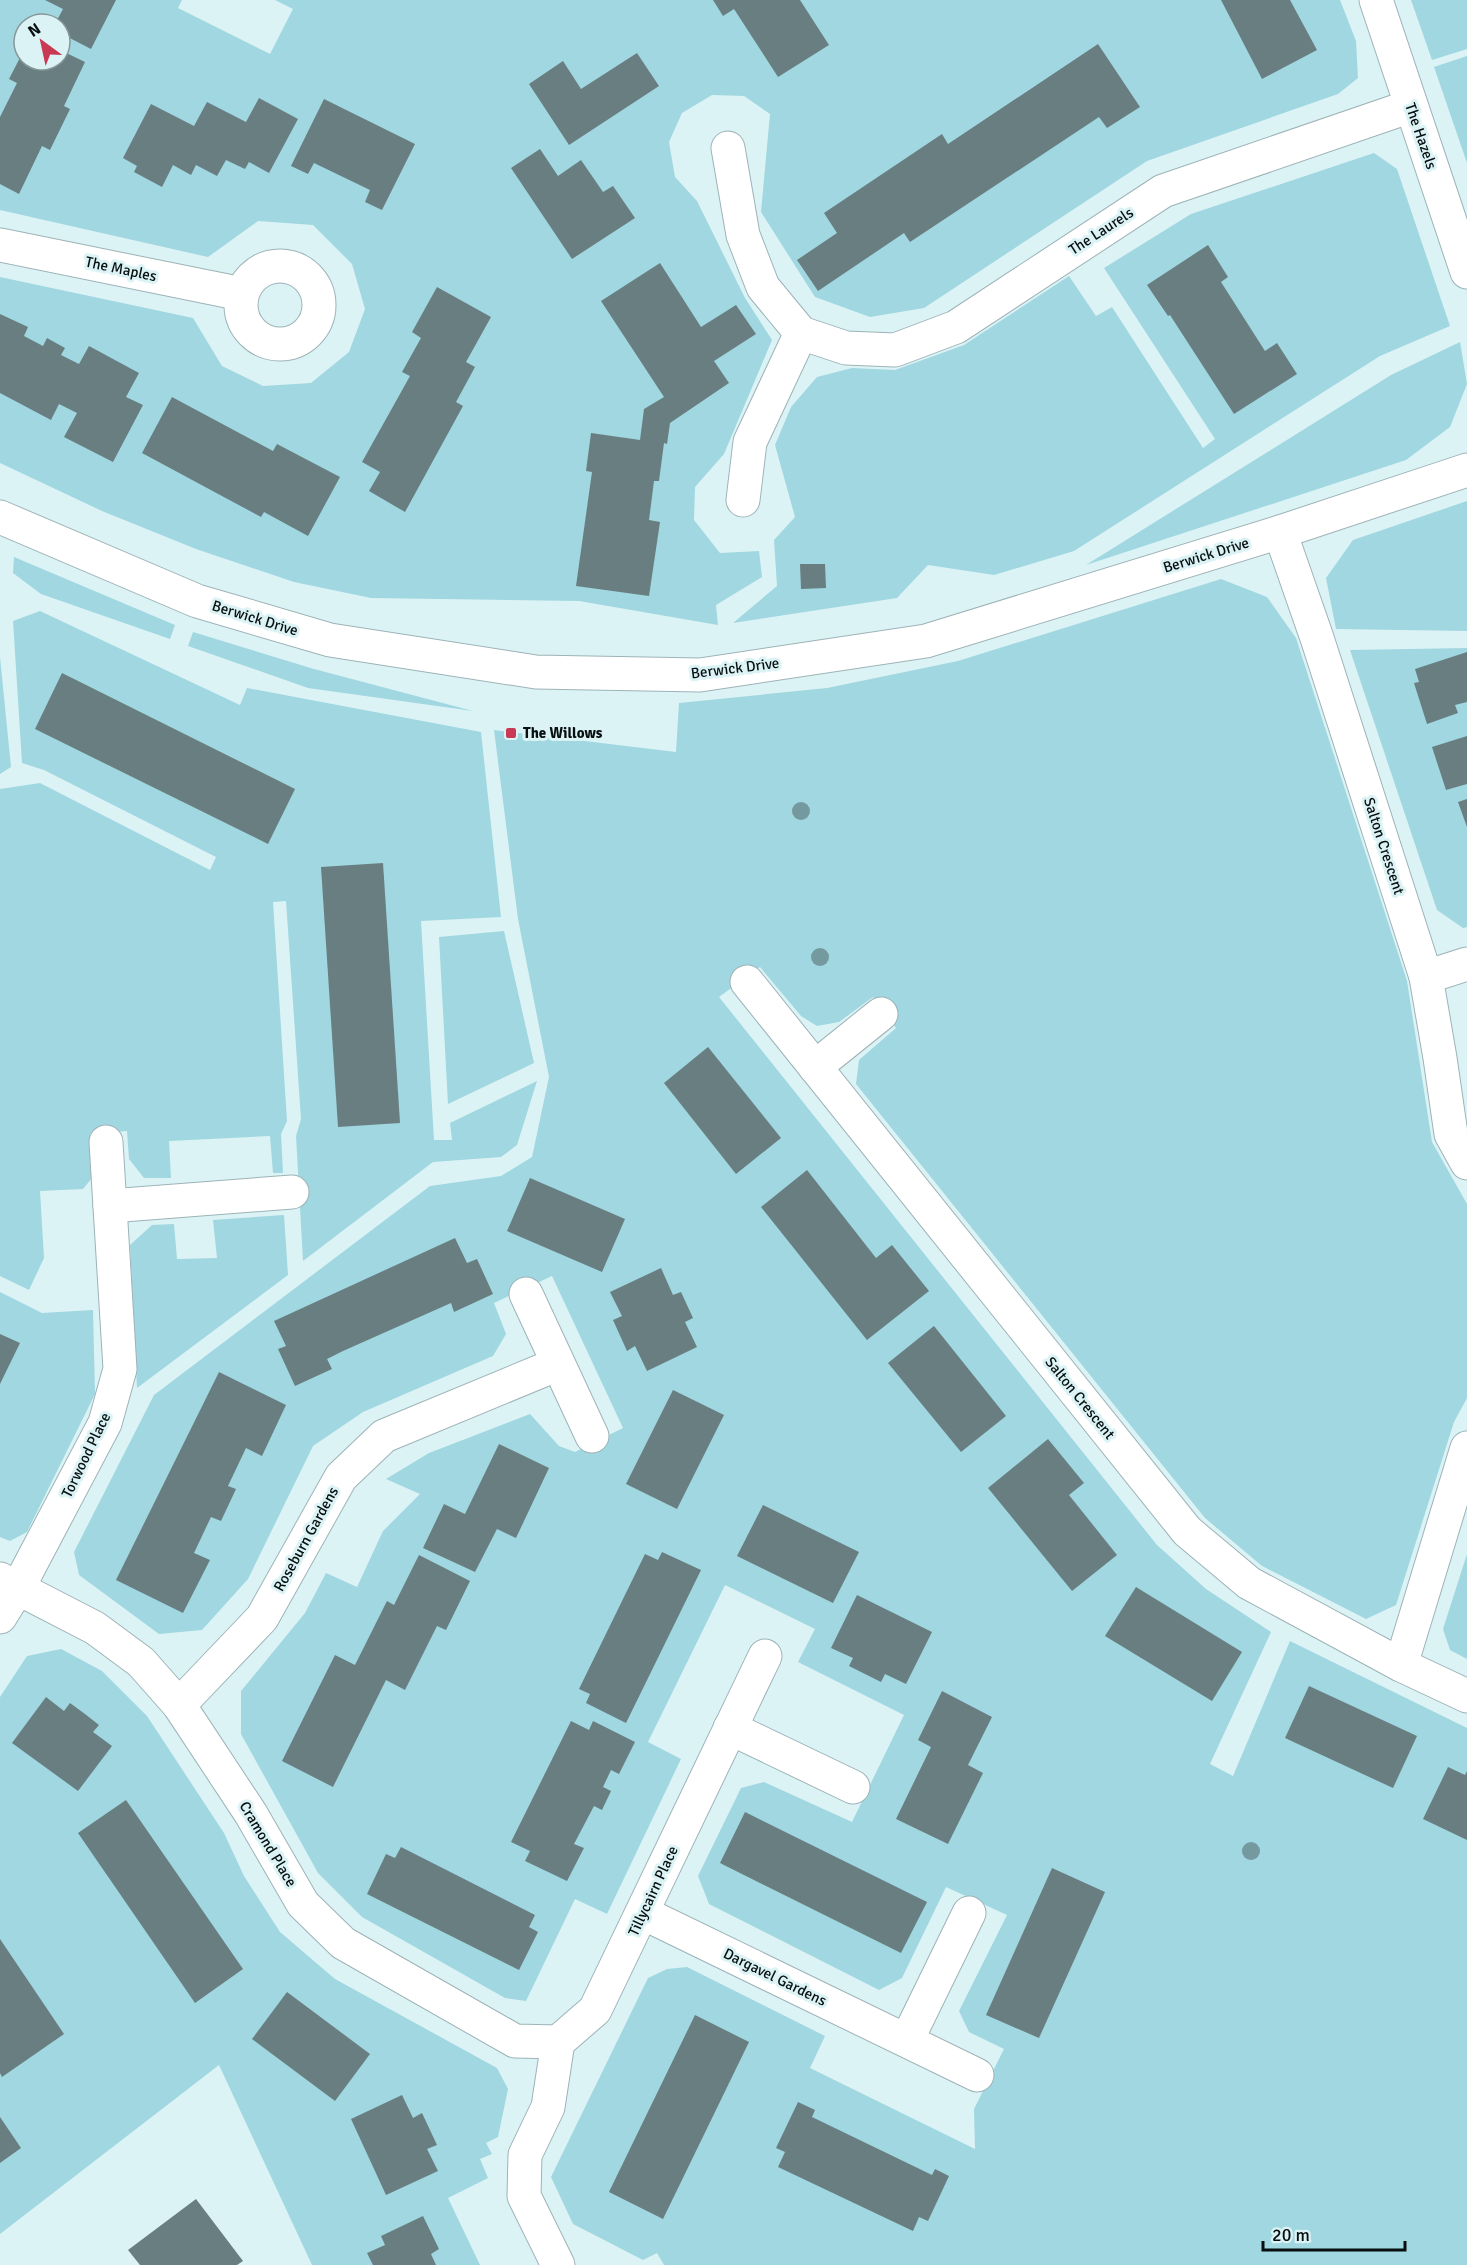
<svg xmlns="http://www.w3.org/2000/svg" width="1467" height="2265" font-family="Signika,sans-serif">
	<rect width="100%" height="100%" fill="#dcf3f6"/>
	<!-- green -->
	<g fill="#a0d7e0" fill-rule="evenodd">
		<path d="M0,0H182L178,8L270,54L293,9L275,0H1340L1356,41L1358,78L1338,94L1147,161L924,308L870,317L815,297L761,212L770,114L744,96L712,95L682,113L669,142L675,177L697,201L745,298L772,340L724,454L695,487L694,520L720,553L759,551L762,577L716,605L718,625L579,601L371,598L294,582L196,549L102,511L0,463V277L193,318L222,366L263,386L311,383L349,352L365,309L352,264L313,225L258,221L208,257L0,210ZM24,24H60V60H24Z"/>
		<path d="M1411,0H1467V49L1432,60Z"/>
		<path d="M1467,56V163L1434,67Z"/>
		<path d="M1374,153L1397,169L1450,326L1380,356L1074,551L994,575L928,565L897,598L733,623L777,586L774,540L795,517L775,445L791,407L817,377L852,368L895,370L964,345L1069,276L1096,316L1112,307L1203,448L1215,439L1104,268L1191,214Z"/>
		<path d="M1460,342L1467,384L1450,427L1406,460L1086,565L1391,375Z"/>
		<path d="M1467,501V631L1336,629L1326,578L1353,540Z"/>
		<path d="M14,557L175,625L170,639L41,594L13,573Z"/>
		<path d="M1221,579L1267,597L1296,638L1407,981L1432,1142L1467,1204V1398L1454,1422L1396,1605L1366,1619L1262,1566L1205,1518L856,1084L859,1060L896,1028L873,997L839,1022L817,1026L801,1016L760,967L719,997L1157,1545L1206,1589L1271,1632L1210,1764L1233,1776L1290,1641L1467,1728V2265H664L657,2253L643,2260L573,2224L551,2177L648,1978L667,1969L687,1967L825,2036L810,2068L975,2149L974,2109L1004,2049L969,2032L959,2011L1007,1915L946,1887L902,1978L879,1990L709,1904L698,1876L741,1788L764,1782L852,1822L904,1715L798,1662L815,1629L725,1585L648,1742L681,1759L607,1914L575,1899L526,2001L505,1998L362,1917L318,1873L241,1734V1691L305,1613L326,1573L357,1587L383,1531L420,1494L386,1479L429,1453L530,1414L559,1446L575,1452L623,1428L552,1276L494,1303L506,1334L493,1356L363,1412L313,1446L248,1579L202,1630L159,1634L79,1575L74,1552L154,1395L430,1186L501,1176L532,1157L549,1077L518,919L494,730L676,752L679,703L827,688L958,661Z"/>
		<path d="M40,611L240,705L247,688L481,732L501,917L421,921L434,1140H452L450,1123L537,1081L517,1145L501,1157L433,1162L303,1261L296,1136L301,1119L286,901L273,902L287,1121L281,1134L283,1173H273L270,1136L169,1141L171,1178H144L129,1159L127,1131L90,1134L92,1178L83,1189L40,1191L44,1258L29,1290L0,1276V789L40,783L210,870L216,857L44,770L22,763L13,621Z"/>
		<path d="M193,632L314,669L473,711L308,688L188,646Z"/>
		<path d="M1467,648V927L1463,928L1437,910L1350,650Z"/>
		<path d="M0,657L11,767L0,774Z"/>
		<path d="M504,931L534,1063L448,1104L439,937Z"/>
		<path d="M284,1215L288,1275L137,1388L130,1245L152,1225L174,1224L177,1259L217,1258L213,1220Z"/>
		<path d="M0,1292L42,1313L93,1310L95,1394L27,1532L10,1541L0,1537Z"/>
		<path d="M1467,1554V1659L1450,1650L1443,1629Z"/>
		<path d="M61,1649L102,1671L147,1716L224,1833L244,1876L280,1932L335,1979L497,2068L508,2089L498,2137L486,2143L492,2154L480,2159L488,2178L448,2198L480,2265H312L219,2065L0,2234V1697L27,1656Z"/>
	</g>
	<!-- building -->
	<g fill="#697e81">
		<path d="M45,0H116L91,49L60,33V24H55L63,9Z"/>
		<path d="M713,0H800L829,45L778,77L734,9L723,16Z"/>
		<path d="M1221,0H1290L1317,50L1262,79Z"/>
		<path d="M1098,44L1140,107L1107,128L1099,117L910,242L904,233L818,291L797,260L837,233L824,213L942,134L948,144Z"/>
		<path d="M24,50V60H60V50L85,62L64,106L70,109L50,150L42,146L19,194L0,184V117L17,83L9,79Z"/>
		<path d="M637,53L659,86L569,145L529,84L563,61L581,89Z"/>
		<path d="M259,98L298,119L269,173L249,162L245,169L226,160L217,176L196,165L191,175L173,165L162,187L134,172L137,166L123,158L151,104L194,126L207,102L246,122Z"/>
		<path d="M324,99L415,144L382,210L365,202L370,190L314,163L308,174L291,166Z"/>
		<path d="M540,149L558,176L581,160L603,192L613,186L635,218L572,259L511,168Z"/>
		<path d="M1208,245L1228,277L1221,282L1265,351L1277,343L1297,374L1234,414L1170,315L1168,316L1147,285Z"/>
		<path d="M660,263L701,327L736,305L756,334L714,361L729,383L670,423L667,444L664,443L659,481H654L649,520L660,522L649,596L576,586L592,472L586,471L591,433L640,440L644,409L664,397L601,301Z"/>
		<path d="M437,287L491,317L466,362L475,367L456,402L463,406L405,512L369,491L380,472L362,462L410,376L402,372L421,338L412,332Z"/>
		<path d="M0,314L28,327L24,336L43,346L47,338L65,348L61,355L79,364L89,346L139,373L126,397L143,405L113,462L64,437L77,413L59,404L51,420L0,393Z"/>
		<path d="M172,397L273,451L277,444L340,477L308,536L264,512L261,517L142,453Z"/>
		<path d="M800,564H825L826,588L801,589Z"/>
		<path d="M1467,652V702L1455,705L1458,713L1427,724L1414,683L1419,682L1415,669Z"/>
		<path d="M62,673L295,789L268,844L35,729Z"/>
		<path d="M1467,736V784L1446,790L1432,747Z"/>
		<path d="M1467,799V827L1458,802Z"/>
		<path d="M383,863L400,1123L338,1127L321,867Z"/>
		<path d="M708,1047L781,1138L736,1174L664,1083Z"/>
		<path d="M807,1170L876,1258L892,1245L929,1291L867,1340L761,1207Z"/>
		<path d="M530,1178L625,1219L602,1272L507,1231Z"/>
		<path d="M455,1238L467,1263L477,1259L493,1294L454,1312L451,1303L343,1351L327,1359L332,1369L295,1386L278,1349L286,1346L274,1321Z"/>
		<path d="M661,1268L673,1295L681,1292L693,1318L685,1322L697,1347L647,1371L635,1346L627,1351L613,1320L622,1316L610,1292Z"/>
		<path d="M934,1326L1006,1416L961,1452L888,1363Z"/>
		<path d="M0,1334L20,1343L0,1384Z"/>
		<path d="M219,1372L286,1405L262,1456L246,1448L228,1486L236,1489L221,1521L211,1517L194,1553L210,1560L183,1613L116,1580Z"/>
		<path d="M673,1390L724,1415L677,1509L626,1484Z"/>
		<path d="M1048,1439L1084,1483L1069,1495L1117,1555L1072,1591L988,1488Z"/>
		<path d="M499,1444L549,1468L516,1538L497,1529L475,1572L423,1548L444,1504L465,1514Z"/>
		<path d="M763,1505L859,1552L833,1603L737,1556Z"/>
		<path d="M662,1552L701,1570L626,1723L586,1703L590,1694L579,1689L645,1554L658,1560Z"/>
		<path d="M419,1555L470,1581L446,1630L437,1626L405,1690L386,1680L333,1787L282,1761L335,1655L355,1665L387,1601L394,1605Z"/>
		<path d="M1136,1587L1242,1652L1212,1701L1105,1636Z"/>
		<path d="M857,1595L932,1632L906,1684L885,1674L881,1682L849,1666L853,1658L831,1648Z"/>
		<path d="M1309,1686L1417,1736L1393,1788L1285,1738Z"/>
		<path d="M942,1691L992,1717L968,1765L983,1773L948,1844L896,1819L931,1747L918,1740Z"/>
		<path d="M46,1697L64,1711L70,1703L85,1714L99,1725L93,1732L112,1746L78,1791L12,1743Z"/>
		<path d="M571,1721L589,1730L593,1721L635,1742L619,1774L611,1770L603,1787L611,1791L602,1810L594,1806L574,1844L584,1848L567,1881L525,1861L530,1851L511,1842Z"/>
		<path d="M1448,1767L1465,1775L1467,1771V1840L1423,1819Z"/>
		<path d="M126,1800L243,1969L195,2003L78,1833Z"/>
		<path d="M745,1812L927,1902L901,1953L720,1863Z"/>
		<path d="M401,1847L535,1915L529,1927L538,1932L519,1970L367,1894L386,1854L395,1858Z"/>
		<path d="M1052,1868L1105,1892L1039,2038L986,2015Z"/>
		<path d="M0,1939L64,2034L2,2077L0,2073Z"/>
		<path d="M287,1992L370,2054L335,2101L252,2039Z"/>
		<path d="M695,2015L749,2042L663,2219L609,2192Z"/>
		<path d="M402,2095L413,2118L422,2113L437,2145L427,2149L438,2171L386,2195L351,2119Z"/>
		<path d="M798,2102L815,2110L812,2117L932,2175L935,2169L949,2176L928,2221L919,2217L913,2231L778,2167L785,2152L776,2148Z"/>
		<path d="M0,2117L21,2148L0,2163Z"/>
		<path d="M196,2199L243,2261L237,2265H140L128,2250Z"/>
		<path d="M423,2216L439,2249L431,2254L436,2265H373L367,2253L385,2245L381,2236Z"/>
	</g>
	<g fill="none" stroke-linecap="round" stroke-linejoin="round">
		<defs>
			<g id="minor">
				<path d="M1376,0L1467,272"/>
				<path d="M728,148L743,235L763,287L801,333L846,348L895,350L956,327L1163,191L1411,106"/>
				<path d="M0,245L242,294"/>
				<circle cx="280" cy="305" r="39"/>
				<path d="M743,500L750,442L801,333"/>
				<path d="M1280,532L1317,638L1426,977L1440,1058L1451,1134L1467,1163"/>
				<path d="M1426,977L1467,964"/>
				<path d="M747,982L1187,1531L1249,1583L1401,1665L1467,1696"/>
				<path d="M815,1067L881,1014"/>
				<path d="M110,1206L292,1192"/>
				<path d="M526,1294L592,1436"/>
				<path d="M0,1579L95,1628L141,1662L179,1705L251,1814L303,1904L343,1943L515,2041L558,2042"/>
				<path d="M0,1617L18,1588L105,1423L120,1369L106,1142"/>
				<path d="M1401,1665L1467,1448"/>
				<path d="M179,1705L262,1618L341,1477L384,1436L558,1364"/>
				<path d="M730,1728L853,1787"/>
				<path d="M643,1913L977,2075"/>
				<path d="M907,2040L969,1913"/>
				<path d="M558,2042L595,2010L765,1656"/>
				<path d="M558,2265L524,2196L525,2155L548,2107L558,2042"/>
			</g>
			<path id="tertiary" d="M0,517L197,601L330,640L536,672L700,675L926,641L1280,532L1467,470"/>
		</defs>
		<!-- minor casing -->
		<use href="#minor" stroke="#9db3b7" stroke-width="35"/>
		<!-- tertiary casing -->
		<use href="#tertiary" stroke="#9db3b7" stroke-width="35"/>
		<!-- minor -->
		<use href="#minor" stroke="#fff" stroke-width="33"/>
		<!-- tertiary -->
		<use href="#tertiary" stroke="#fff" stroke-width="33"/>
	</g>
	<!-- trees -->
	<g fill="#74999f">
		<circle cx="801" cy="811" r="9"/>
		<circle cx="820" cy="957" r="9"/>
		<circle cx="1251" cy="1851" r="9"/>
	</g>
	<!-- markers -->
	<rect fill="#c93954" stroke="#dcf3f6" stroke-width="2" x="505" y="727" width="12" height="12" rx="3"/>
	<g text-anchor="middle" stroke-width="6" stroke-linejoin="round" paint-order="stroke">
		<!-- street labels -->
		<g font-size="15" fill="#070f10" stroke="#dcf3f6">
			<text transform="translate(1421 136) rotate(71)" y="5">The Hazels</text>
			<text transform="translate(1101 231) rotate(-33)" y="5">The Laurels</text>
			<text transform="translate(121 269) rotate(12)" y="5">The Maples</text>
			<text transform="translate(1206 555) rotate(-17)" y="5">Berwick Drive</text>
			<text transform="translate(255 618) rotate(17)" y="5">Berwick Drive</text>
			<text transform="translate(735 668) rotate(-7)" y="5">Berwick Drive</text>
			<text transform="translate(1384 846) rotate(72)" y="5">Salton Crescent</text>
			<text transform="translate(1080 1398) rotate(51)" y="5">Salton Crescent</text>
			<text transform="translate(86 1455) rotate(-64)" y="5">Torwood Place</text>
			<text transform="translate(306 1539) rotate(-61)" y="5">Roseburn Gardens</text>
			<text transform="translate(268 1844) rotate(59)" y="5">Cramond Place</text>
			<text transform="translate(653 1891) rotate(-65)" y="5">Tillycairn Place</text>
			<text transform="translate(775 1977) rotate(26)" y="5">Dargavel Gardens</text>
		</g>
		<!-- poi labels -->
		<g font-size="15" font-weight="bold" fill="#070f10" stroke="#dcf3f6" text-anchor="start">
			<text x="523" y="738">The Willows</text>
		</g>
	</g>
	<!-- north arrow -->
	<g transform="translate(42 42) rotate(327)"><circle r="28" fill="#dcf3f6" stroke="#87989a" stroke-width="1.5"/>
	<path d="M0-4.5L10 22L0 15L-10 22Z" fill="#c93954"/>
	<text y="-9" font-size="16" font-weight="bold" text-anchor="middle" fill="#070f10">N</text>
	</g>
	<!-- scale -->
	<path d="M1263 2241v9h142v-9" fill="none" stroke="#070f10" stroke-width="3"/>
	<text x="1272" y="2241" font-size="18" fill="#070f10" stroke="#dcf3f6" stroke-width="4.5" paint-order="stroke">20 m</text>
</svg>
